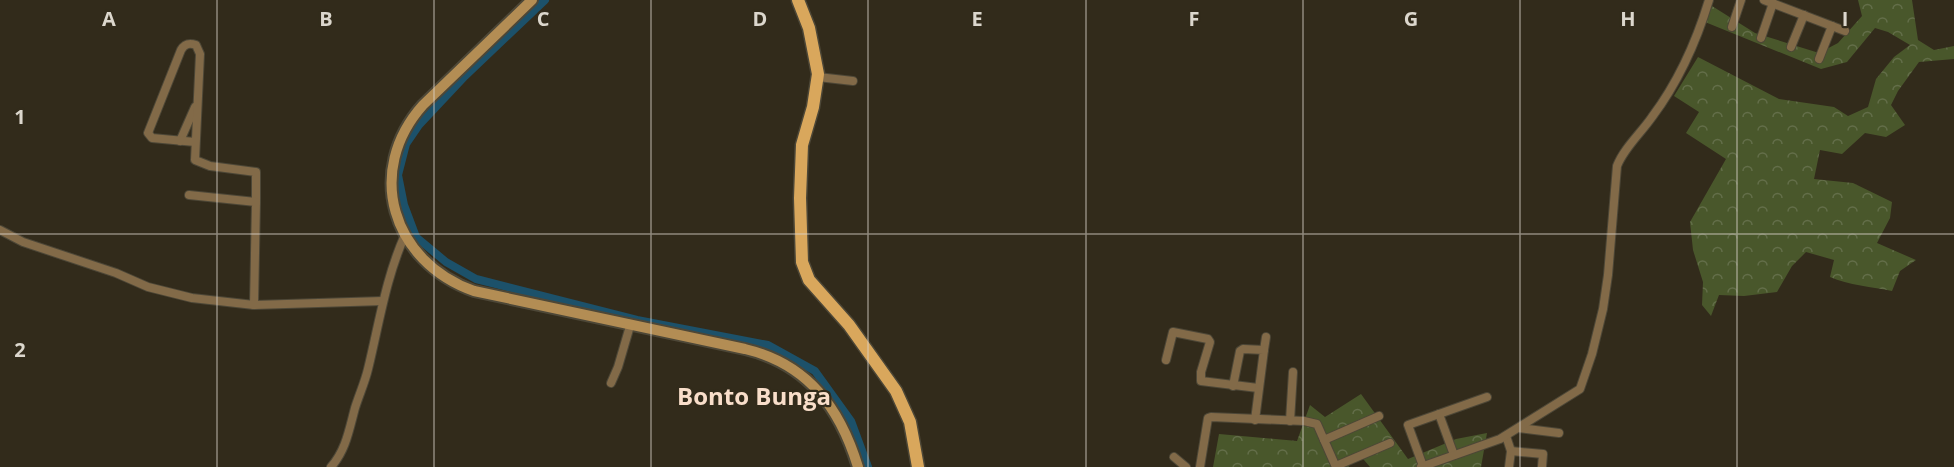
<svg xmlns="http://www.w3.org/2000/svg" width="1954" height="467" font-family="'Open Sans',sans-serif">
	<defs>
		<pattern id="forest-crowns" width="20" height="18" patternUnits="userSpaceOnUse" patternTransform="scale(1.5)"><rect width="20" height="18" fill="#49572b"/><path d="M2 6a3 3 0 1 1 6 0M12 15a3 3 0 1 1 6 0" fill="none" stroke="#636e49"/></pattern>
	</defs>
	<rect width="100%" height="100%" fill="#322b1b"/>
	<!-- forest -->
	<g fill="url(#forest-crowns)">
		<path d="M1858,0H1912L1918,40L1934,50L1954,46V59L1919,62L1898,91L1891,105L1905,125L1886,137L1865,133L1842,154L1820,150L1814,179L1853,183L1892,202L1890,218L1877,243L1916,260L1900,271L1892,291C1873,287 1848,285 1830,277L1834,260L1806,252L1792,266L1777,292L1744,296L1719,295L1711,316L1702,305L1703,282L1693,250L1690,222L1726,159L1686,133L1699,112L1674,96L1698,57L1779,99L1834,107L1848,116L1868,107L1876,79L1894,57L1910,45L1888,32L1875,28L1847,62L1821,69L1705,22L1712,6L1755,33L1819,53L1838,43L1862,16Z"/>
		<path d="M1361,394L1408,459L1456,439L1487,433L1481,467H1370L1358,453L1345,459L1349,467H1213L1219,434L1297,441L1310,405L1325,417Z"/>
	</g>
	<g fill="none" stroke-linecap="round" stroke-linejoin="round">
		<!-- canal -->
		<path stroke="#1c516a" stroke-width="8" d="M545,0L465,76L419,125L406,144L398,175L404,205L416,237L446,262L476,279L637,320L768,345L815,371L851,421L868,467"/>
		<defs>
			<g id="street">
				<path d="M1764,0L1845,31"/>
				<path d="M1732,27L1741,0"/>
				<path d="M1761,38L1773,3"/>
				<path d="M1791,47L1804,15"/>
				<path d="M1819,59L1832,26"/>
				<path d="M818,77L853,81"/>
				<path d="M180,141L195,107"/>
				<path d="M195,142L152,138L148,133L181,50C185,43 190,43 196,45L200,54L195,160L210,166L256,172V202"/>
				<path d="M189,195L256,202L254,305"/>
				<path d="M0,230L23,242L116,273L148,287L192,298L254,305L383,301"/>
				<path d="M1264,350L1266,337"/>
				<path d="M1166,360L1173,332L1208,339L1210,342L1201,372V381L1258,388"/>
				<path d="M611,383L618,367L630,326"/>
				<path d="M1233,386L1240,351L1243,349L1264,350L1255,420"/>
				<path d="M1439,414L1454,455"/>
				<path d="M1290,421L1293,372"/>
				<path d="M1519,428L1559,433"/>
				<path d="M1506,436L1511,451L1509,467"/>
				<path d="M1324,440L1379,416"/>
				<path d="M1511,451L1543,454L1542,467"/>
				<path d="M1174,457L1186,467"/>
				<path d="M1336,466L1390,443"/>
				<path d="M1423,466L1408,425L1487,397"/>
				<path d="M331,467C346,450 349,430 355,408C359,395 365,382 368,369C379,324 386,277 405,235"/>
				<path d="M1200,467L1208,418L1211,417L1304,421L1317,424L1336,467"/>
				<path d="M1421,467L1500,439L1580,389L1592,354L1603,309L1608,275L1617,166C1624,148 1641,133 1652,117C1679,81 1696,43 1709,0"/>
			</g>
			<path id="secondary" d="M532,0L423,105C364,171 392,262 474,291L745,349C808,364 840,408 858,467"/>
			<path id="primary" d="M798,0L809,28L818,74L813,107L802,145L800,198L802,262L809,280L849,325L896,391L910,422L918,467"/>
		</defs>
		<!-- street casing -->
		<use href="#street" stroke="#4d4737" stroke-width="10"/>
		<!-- secondary casing -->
		<use href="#secondary" stroke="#4d4737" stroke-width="14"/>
		<!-- primary casing -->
		<use href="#primary" stroke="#4d4737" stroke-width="15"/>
		<!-- street -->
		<use href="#street" stroke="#826a48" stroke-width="8"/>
		<!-- secondary -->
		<use href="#secondary" stroke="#b38d54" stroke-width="10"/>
		<!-- primary -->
		<use href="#primary" stroke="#d9a75c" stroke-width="12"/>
	</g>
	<!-- grid -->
	<path fill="none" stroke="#dcd7cd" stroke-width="1.5" stroke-opacity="0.55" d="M217,0V467M434,0V467M651,0V467M868,0V467M1086,0V467M1303,0V467M1520,0V467M1737,0V467M0,234H1954"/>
	<g text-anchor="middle" stroke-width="4.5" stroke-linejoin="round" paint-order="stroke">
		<!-- quarter labels -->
		<g font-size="24" font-weight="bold" fill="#f9deca" stroke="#322b1b">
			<text x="754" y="405">Bonto Bunga</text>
		</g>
	</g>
	<g font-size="20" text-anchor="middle" font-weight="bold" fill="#dcd7cd" stroke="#322b1b" stroke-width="4.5" stroke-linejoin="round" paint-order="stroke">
		<text x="109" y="26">A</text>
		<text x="326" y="26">B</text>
		<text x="543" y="26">C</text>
		<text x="760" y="26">D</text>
		<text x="977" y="26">E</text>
		<text x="1194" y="26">F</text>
		<text x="1411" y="26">G</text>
		<text x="1628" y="26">H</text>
		<text x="1845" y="26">I</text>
		<text x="20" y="124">1</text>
		<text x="20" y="357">2</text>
	</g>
</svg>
